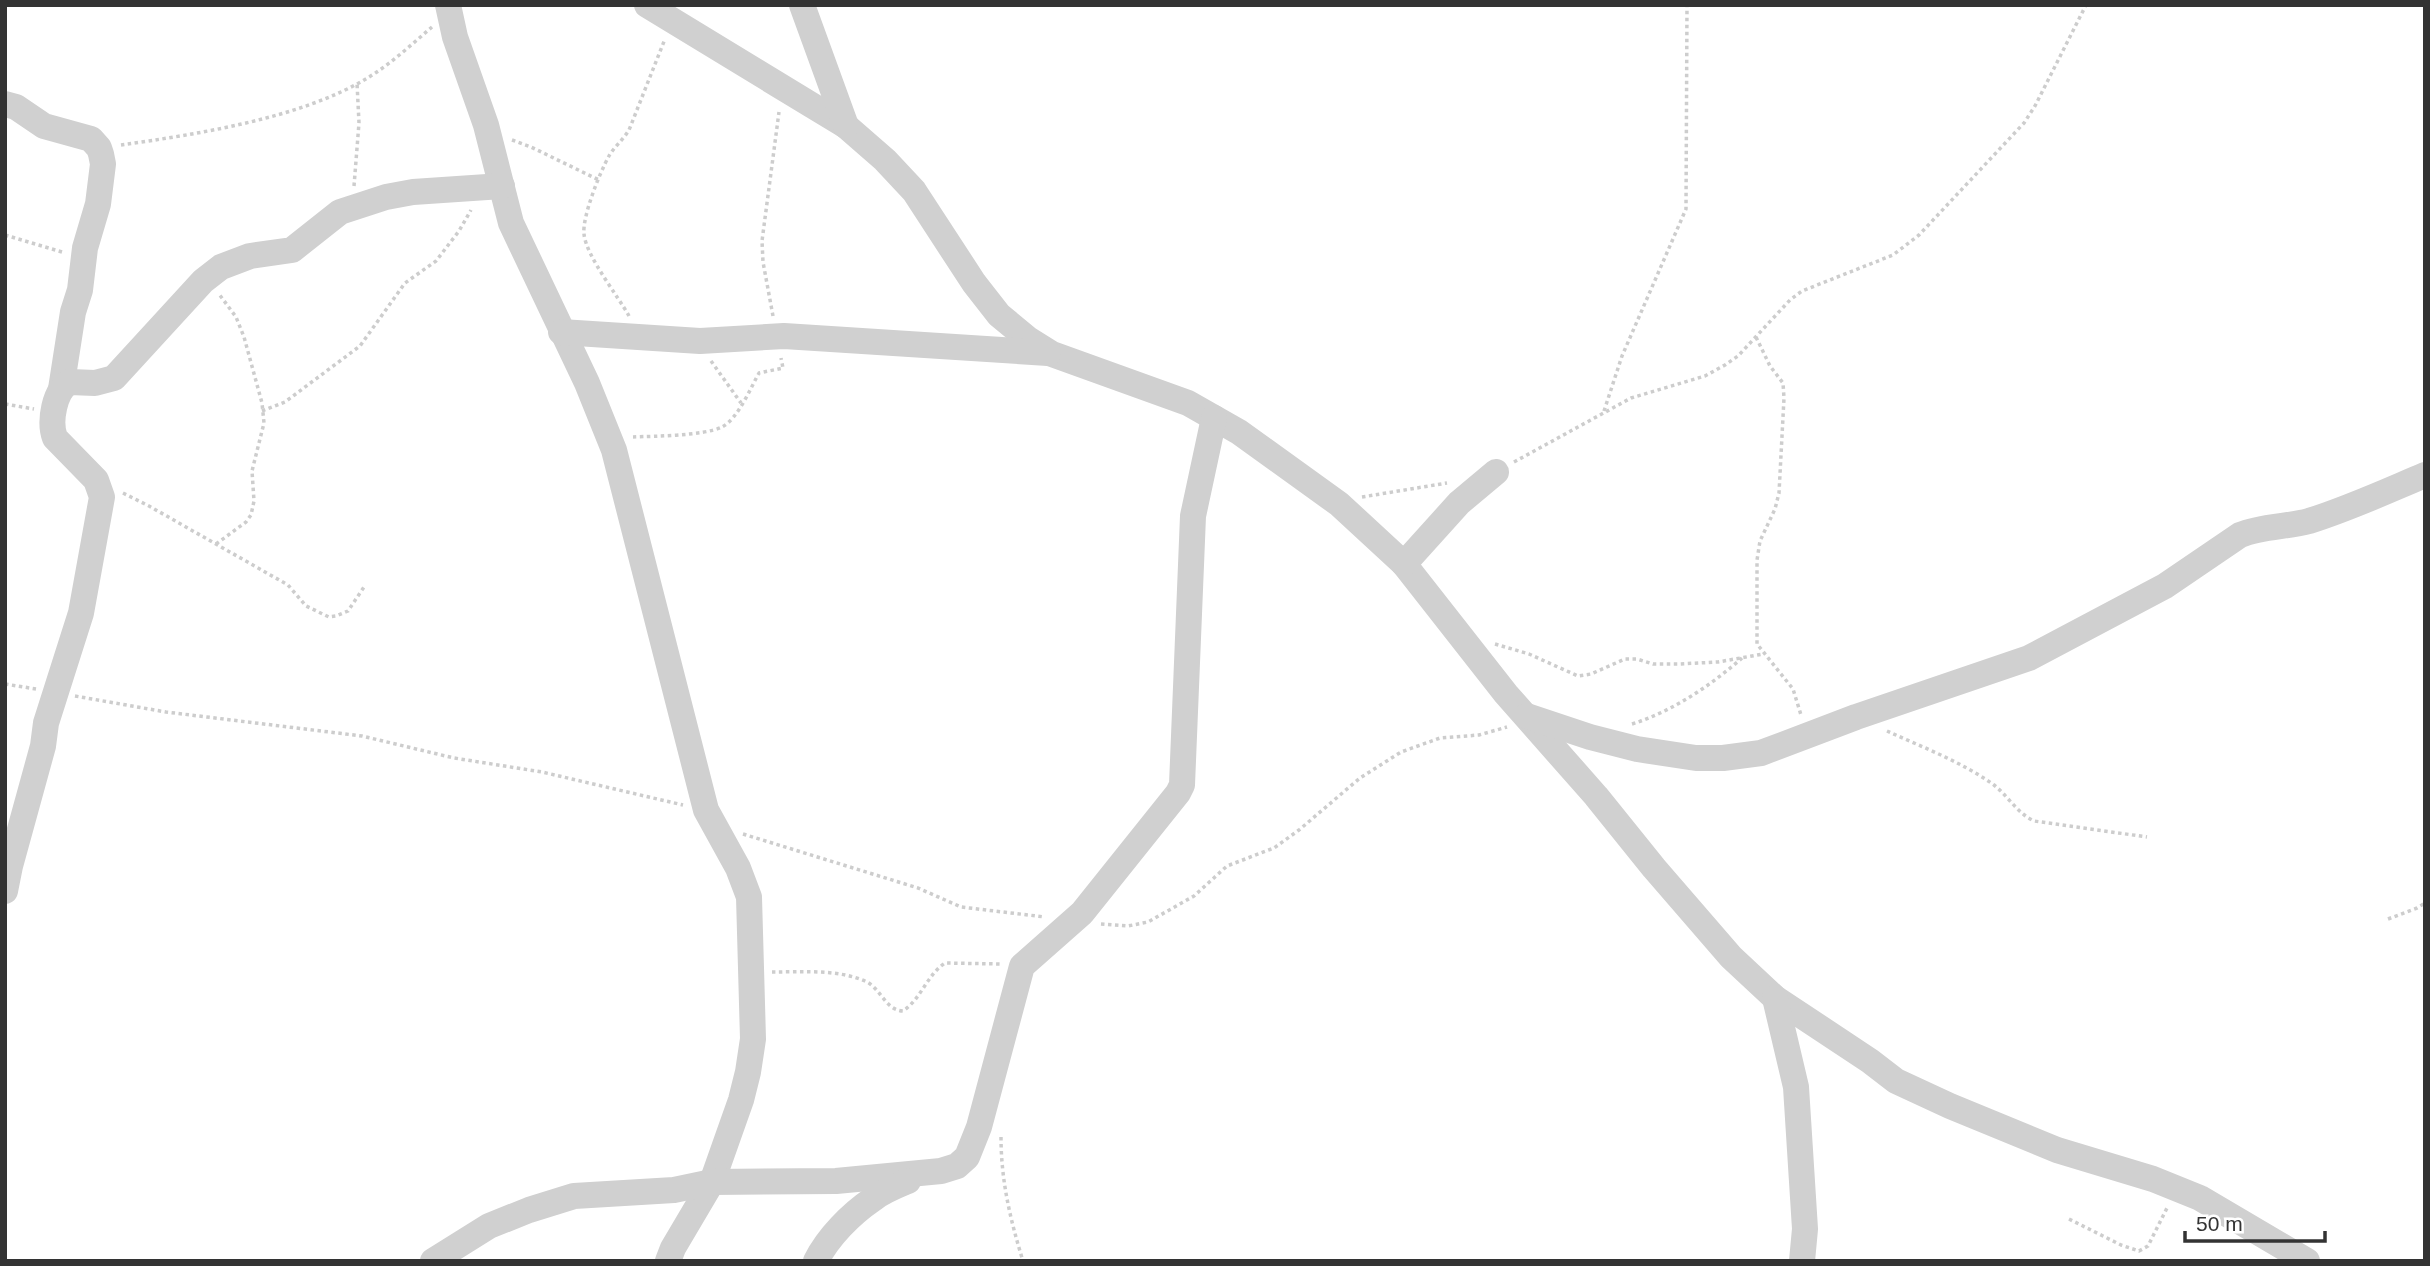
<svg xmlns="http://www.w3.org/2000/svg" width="2430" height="1266" font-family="Arial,sans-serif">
	<rect width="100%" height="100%" fill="#fff"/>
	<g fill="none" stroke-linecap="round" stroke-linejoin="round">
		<!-- path -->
		<g stroke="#cdcdcd" stroke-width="3.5" stroke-dasharray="3.5 3.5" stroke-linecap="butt">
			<path d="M512,140L531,147L599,180"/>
			<path d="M121,145C198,134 303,118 369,77C392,63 412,44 432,27"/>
			<path d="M354,186L359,123L357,83"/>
			<path d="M5,235L62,252"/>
			<path d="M629,316C618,296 586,256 584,234C582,217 600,172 609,156C614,147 623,140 629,130L665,39"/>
			<path d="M773,316L763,262L762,241L779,112"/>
			<path d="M1756,337L1770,366L1783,383L1784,398L1779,493L1775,509L1760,541L1757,560V644L1793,689L1801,715"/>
			<path d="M711,361L741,403"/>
			<path d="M5,404L34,409"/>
			<path d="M262,411L285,402L360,346L405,283L436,261L459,231L471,210"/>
			<path d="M1604,411L1622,356L1686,209L1687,5"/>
			<path d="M633,437C655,436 703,436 722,427C738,419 751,387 759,373L783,368L781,358"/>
			<path d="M1514,462L1631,398L1705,376L1725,365L1738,356L1790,300L1802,291L1893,255L1919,235L2024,123L2035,106L2086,5"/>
			<path d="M123,493L149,506L288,585L306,606L329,617L336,616L348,611L364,587"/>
			<path d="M1362,497L1447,483"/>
			<path d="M216,544L246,522L251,515L254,501L252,471L264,423L262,403L244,337L236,317L219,294"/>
			<path d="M1495,644L1529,654L1578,676L1591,674L1625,659H1637L1653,664H1679L1718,662L1763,654"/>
			<path d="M5,684L36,689"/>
			<path d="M75,696L166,712L362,736L454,758L542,772L683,805"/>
			<path d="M1632,724C1673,711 1710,686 1742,658"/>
			<path d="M1887,731C1922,747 1962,762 1994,785C2008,796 2017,813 2034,821L2147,837"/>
			<path d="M743,834L918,888L961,907L1045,917"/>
			<path d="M2388,919L2417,908L2425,903"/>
			<path d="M1101,924L1128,926L1148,922L1194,896L1227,866L1274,848L1299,830L1360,778L1401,752L1440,738L1479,735L1507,727"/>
			<path d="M772,972C802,972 837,969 865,981C881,988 885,1010 903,1011C921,999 927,975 945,963L1002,964"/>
			<path d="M1001,1137C1001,1180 1010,1219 1023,1261"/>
			<path d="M2069,1219L2121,1245L2139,1251L2148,1246L2168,1206"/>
		</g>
		<!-- minor -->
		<g stroke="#d0d0d0" stroke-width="26">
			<path d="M448,5L455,37L486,125L511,223L587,383L614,450L706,810L738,868L749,897L753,1039L748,1072L741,1100L712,1182L673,1248L668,1261"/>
			<path d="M647,5L846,126L885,160L914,191L974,283L999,315L1028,339L1052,354L1188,403L1239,432L1339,504L1404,564L1506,694L1596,796L1654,868L1731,957L1775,998L1870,1061L1896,1081L1950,1106L2057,1150L2153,1179L2200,1198L2307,1261"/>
			<path d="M802,5L846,126"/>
			<path d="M5,104L16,107L44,126L91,139L99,148L101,154L103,164L98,204L85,248L80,290L73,312L61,389"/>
			<path d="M561,332L700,341L784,336L1048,353"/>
			<path d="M1404,564L1459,503L1496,472"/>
			<path d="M1527,716L1590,737L1637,749L1696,758H1723L1761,753L1856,717L2029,658L2165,586L2240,535C2261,526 2287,527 2309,521C2348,509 2387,491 2425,475"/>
			<path d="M5,891L10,866L43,746L46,723L81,613L102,497L96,480L55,438C49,422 54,390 70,382L95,383L114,378L203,281L221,267L250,256L292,250L340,212L386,197L413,192L502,186"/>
			<path d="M1775,998L1796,1087L1805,1229L1802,1261"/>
			<path d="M433,1261L489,1226L529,1210L574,1196L674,1190L712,1182L836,1181L941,1171L957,1166L967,1157L979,1127L1022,966L1082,913L1178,793L1182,785L1193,516L1214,418"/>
			<path d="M816,1261C828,1237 851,1214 873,1199C883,1191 896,1186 908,1181"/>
		</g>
	</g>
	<!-- border -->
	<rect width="2430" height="1266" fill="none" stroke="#333333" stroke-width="14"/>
	<!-- scale -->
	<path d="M2185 1231v10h140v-10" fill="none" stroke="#333333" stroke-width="3.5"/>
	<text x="2196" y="1231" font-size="21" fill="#333333" stroke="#ffffff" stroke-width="5" paint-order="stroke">50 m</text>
</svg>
